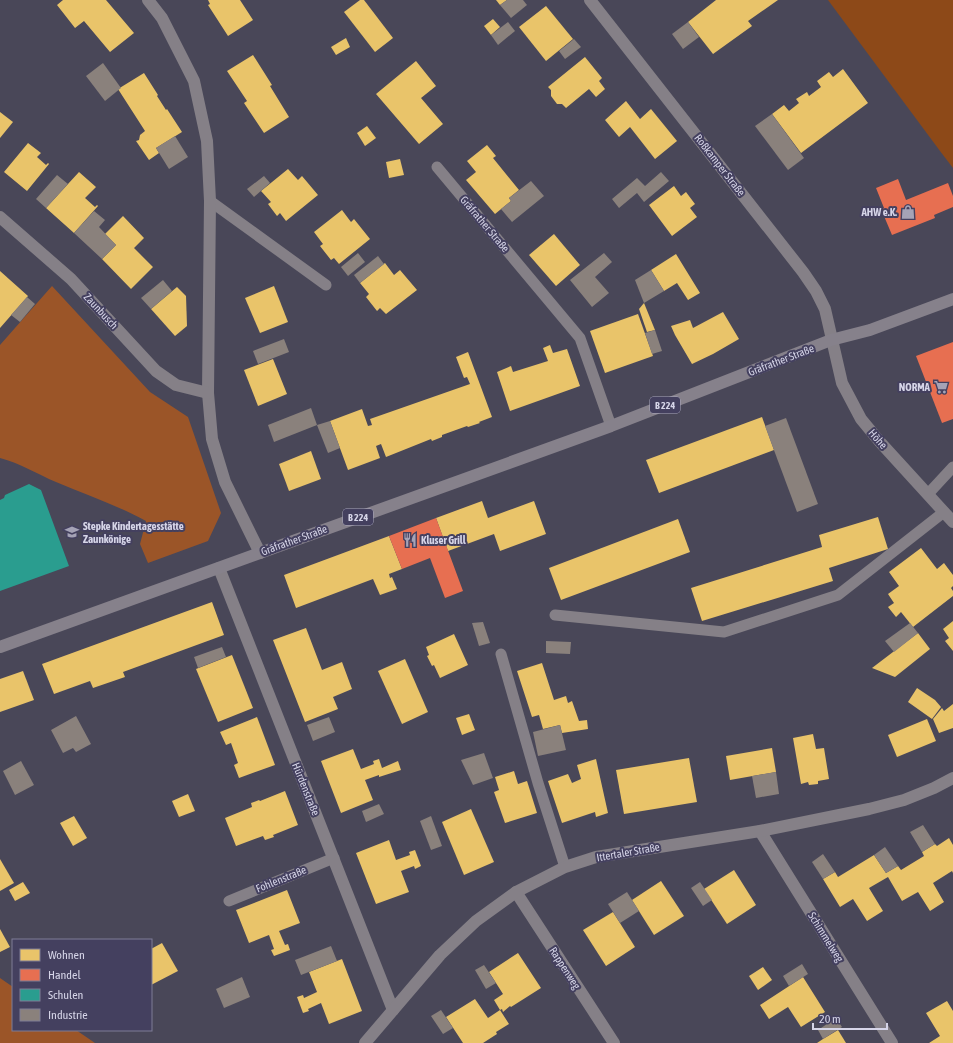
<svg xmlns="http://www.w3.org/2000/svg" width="953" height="1043" font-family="'Asap Condensed',sans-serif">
	<rect width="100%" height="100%" fill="#494758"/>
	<!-- green -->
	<path fill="#8d4918" d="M828,0H953V168L940,151Z"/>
	<!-- forest -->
	<g fill="#9b5528">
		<path d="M52,286L150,392L188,417L221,513L208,541L148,563L140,544L146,521C117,505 86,495 56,482C37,474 20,463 0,458V345Z"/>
		<path d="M0,978L13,987V1030H76L95,1043H0Z"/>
	</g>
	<!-- homes -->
	<g fill="#e9c46a">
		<path d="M63,0H106L134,33L110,52L84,21L75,28L57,5Z"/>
		<path d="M208,0H240L253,20L228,36L208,5L210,4Z"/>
		<path d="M360,0H364L393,38L375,52L344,12Z"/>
		<path d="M496,0H507L500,5Z"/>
		<path d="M716,0H778L748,21L752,26L713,54L688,22Z"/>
		<path d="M546,6L573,39L546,61L519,27Z"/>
		<path d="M493,19L500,27L491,35L484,26Z"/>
		<path d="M346,38L350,47L336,55L331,47Z"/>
		<path d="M253,55L272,85L270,86L289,117L264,133L244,103L247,101L227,71Z"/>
		<path d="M585,57L602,78L599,81L605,89L596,97L589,89L566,108L562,104H557L551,96V90L548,87Z"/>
		<path d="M416,61L436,86L421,98L443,124L419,144L376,94Z"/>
		<path d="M843,69L868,103L801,153L772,114L784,105L789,111L799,103L796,99L807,92L809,96L821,87L817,81L829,72L833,77Z"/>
		<path d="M144,73L158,95L157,96L166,110L167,109L182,132L156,148L159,153L149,160L136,141L139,140L140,135L145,131L118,89Z"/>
		<path d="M626,101L640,119L651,109L677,141L655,159L630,127L619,137L605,120Z"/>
		<path d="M0,112L13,122L0,138Z"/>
		<path d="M367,126L376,138L365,146L357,133Z"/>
		<path d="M28,143L41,153L37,157L46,165L48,163L49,164L27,191L4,172Z"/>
		<path d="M487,145L496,156L493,158L519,190L509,198L511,201L495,214L466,180L476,172L467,161Z"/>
		<path d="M400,159L404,175L389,178L386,162Z"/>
		<path d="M288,169L298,180L302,176L318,195L286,221L280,213L277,216L268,204L271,202L261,191Z"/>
		<path d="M79,172L96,187L85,198L95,207L97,205L98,206L74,233L46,208Z"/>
		<path d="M674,186L681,196L686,192L695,204L690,208L697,217L672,236L649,205Z"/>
		<path d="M342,210L351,222L354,219L370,239L339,264L334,258L331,260L320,246L323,244L314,232Z"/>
		<path d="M123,216L144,238L134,248L153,267L131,289L102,259L116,245L105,234Z"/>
		<path d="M554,234L580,265L556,286L529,255Z"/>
		<path d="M676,254L700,293L688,300L677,283L664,291L651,270Z"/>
		<path d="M385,263L394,275L400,270L417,290L386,314L380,308L377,311L366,297L369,294L360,283Z"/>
		<path d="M0,271L28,296L0,328Z"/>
		<path d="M274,286L288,322L260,333L245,298Z"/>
		<path d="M177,287L186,296L187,326L175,336L151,309Z"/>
		<path d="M644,303L655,330L647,332L639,309Z"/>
		<path d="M723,312L739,339L713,354L692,364L675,335L671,326L690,320L693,328Z"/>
		<path d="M638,314L653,356L605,373L590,331Z"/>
		<path d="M550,345L553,353L567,349L580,386L510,411L497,372L511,366L513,372L548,361L543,348Z"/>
		<path d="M468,352L492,417L479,422L480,423L468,427L467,426L442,435V437L432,441L431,439L386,457L381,444L376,446L380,458L348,470L330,421L362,409L368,426L372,425L370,419L470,384L467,377L464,378L456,357Z"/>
		<path d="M273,359L287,394L258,406L244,370Z"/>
		<path d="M762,417L774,450L659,493L646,460Z"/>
		<path d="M311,451L321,479L289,491L279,464Z"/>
		<path d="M482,501L488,518L534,501L546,534L500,551L494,534L448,551L436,518Z"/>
		<path d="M878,517L888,549L829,568L833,581L702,621L691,588L822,547L819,535Z"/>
		<path d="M678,519L690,552L561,600L549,568Z"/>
		<path d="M389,536L402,569L389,574L390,578L392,577L397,589L380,595L373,579L296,608L284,575Z"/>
		<path d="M921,548L937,569L944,563L953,575V586L951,588L953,591V596L913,627L901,612L896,617L888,607L894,603L888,594L899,586L889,572Z"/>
		<path d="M212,602L224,635L123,672L125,677L93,688L90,681L54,694L42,664Z"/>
		<path d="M953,621V651L945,641L949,638L943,629Z"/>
		<path d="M306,628L322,670L342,662L352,689L333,697L338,709L305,722L273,640Z"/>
		<path d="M918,633L930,649L895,677L872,668Z"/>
		<path d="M454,634L468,665L440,678L434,665L432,666L427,656L429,655L426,647Z"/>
		<path d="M232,655L253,708L218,722L196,669Z"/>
		<path d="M405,659L428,712L402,724L378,671Z"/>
		<path d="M542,663L554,700L566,696L568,703L572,701L579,721L587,720L588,729L562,733L560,725L543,729L539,715L532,717L517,671Z"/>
		<path d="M23,671L34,700L0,712V679Z"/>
		<path d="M917,688L935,700L941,707L932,719L908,702Z"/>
		<path d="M953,704V728L939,733L933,719L942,708L944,711Z"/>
		<path d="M469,714L475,730L462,735L456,718Z"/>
		<path d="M257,717L275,765L239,778L234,765L238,763L231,743L226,745L220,732Z"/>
		<path d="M927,719L936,741L897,757L888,735Z"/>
		<path d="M813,734L816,749L824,748L829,779L818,781V784L809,785L808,782L801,784L793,738Z"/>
		<path d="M772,748L776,772L730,780L726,756Z"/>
		<path d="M353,749L361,769L374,764L373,761L379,759L382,768L398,761L401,770L379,777V775L365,780L373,800L341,813L321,761Z"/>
		<path d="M689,758L697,802L624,814L616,770Z"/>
		<path d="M596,759L608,813L596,817L595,812L562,823L548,781L568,774L572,783L581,779L577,765Z"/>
		<path d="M514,771L518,784L527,781L537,813L505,823L494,792L499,790L495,777Z"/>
		<path d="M285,791L298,825L273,835L274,837L265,840L263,836L236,846L225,818L252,807L251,803L259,800L260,801Z"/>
		<path d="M188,794L195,811L179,817L172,801Z"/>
		<path d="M471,809L494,862L464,875L442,822Z"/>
		<path d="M74,816L87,838L73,846L60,823Z"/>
		<path d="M949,838L953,845V873L952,871L933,883L944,902L930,911L918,892L902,901L888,877L869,888L883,911L867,921L853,899L840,907L823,879L835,872L838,877L874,855L886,873L898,866L901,870L924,856L922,852L935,844L937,846Z"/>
		<path d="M389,840L396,860L410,855L409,852L415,850L421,866L415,869L414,866L401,871L409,892L376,904L356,853Z"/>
		<path d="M0,859L14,883L0,891Z"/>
		<path d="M734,870L756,905L727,924L704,889Z"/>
		<path d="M661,881L684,916L654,935L632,900Z"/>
		<path d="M23,882L30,893L15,901L9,890Z"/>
		<path d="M287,890L300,923L279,931L285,945L288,944L290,950L274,956L271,950L274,949L269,935L249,943L236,910Z"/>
		<path d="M613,912L635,947L606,966L583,930Z"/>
		<path d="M0,929L10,947L0,952Z"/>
		<path d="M162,943L178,971L151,985V949Z"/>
		<path d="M518,953L541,988L511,1007L510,1006L503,1012L502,1009L500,1010L494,1000L503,994L489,972Z"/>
		<path d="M342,959L362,1011L329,1024L321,1003L308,1009L309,1011L303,1013L297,997L303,995L304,998L317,992L309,972Z"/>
		<path d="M763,967L772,980L758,990L749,976Z"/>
		<path d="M803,977L825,1012L801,1027L788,1007L769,1019L760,1005Z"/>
		<path d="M475,999L488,1018L500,1010L509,1024L496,1032L497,1034L483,1043H463L446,1017Z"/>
		<path d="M947,1001L953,1011V1043H929L940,1036L926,1013Z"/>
		<path d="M838,1030L846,1043H817L823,1039Z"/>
	</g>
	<!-- shops -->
	<g fill="#e76f51">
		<path d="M898,179L906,200L948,183L953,196V207L934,215L935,218L892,235L881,209L884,208L876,188Z"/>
		<path d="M953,342V419L942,423L916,356Z"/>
		<path d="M436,518L463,591L445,598L430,558L402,569L389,536Z"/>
	</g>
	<!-- schools -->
	<path fill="#2a9d8f" d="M29,484L41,490L69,566L0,591V500L4,498L5,495Z"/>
	<!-- industry -->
	<g fill="#8a817c">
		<path d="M507,0H523L527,5L511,18L500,5Z"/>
		<path d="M508,22L515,31L498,45L491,35Z"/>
		<path d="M688,22L699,37L683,49L672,34Z"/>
		<path d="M574,39L581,47L565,59L559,51Z"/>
		<path d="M103,63L121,88L105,101L86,76Z"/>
		<path d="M772,114L804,158L788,170L755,126Z"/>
		<path d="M175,136L188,157L169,169L156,148Z"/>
		<path d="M661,172L669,181L644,202L637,193L619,208L612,199L637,178L645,186Z"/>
		<path d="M57,175L68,184L46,208L36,199Z"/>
		<path d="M264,176L270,183L254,197L247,189Z"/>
		<path d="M531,181L544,196L512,222L501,209L511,201L509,198Z"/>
		<path d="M94,211L105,220L99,227L116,245L102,259L74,233Z"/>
		<path d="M358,253L365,262L348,276L341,267Z"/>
		<path d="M604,253L612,262L595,277L609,293L592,307L570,280Z"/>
		<path d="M378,256L384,264L360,283L354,275Z"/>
		<path d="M651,270L664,291L644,303L635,280Z"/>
		<path d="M163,280L172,291L151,309L141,298Z"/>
		<path d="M27,297L35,304L20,322L11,315Z"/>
		<path d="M655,330L662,351L652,354L645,333Z"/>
		<path d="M284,339L289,352L258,364L253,351Z"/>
		<path d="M311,408L317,425L274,442L268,425Z"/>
		<path d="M786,418L818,504L797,512L765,426Z"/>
		<path d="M330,421L340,448L328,453L317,425Z"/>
		<path d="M483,622L490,643L479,646L472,623Z"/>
		<path d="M910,623L918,633L894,652L885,641Z"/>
		<path d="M546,641L571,642L570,654L546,653Z"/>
		<path d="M222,647L226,657L198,668L194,657Z"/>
		<path d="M76,716L91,744L76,752L73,748L63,753L51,730Z"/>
		<path d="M329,717L335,732L313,741L307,725Z"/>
		<path d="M560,725L566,750L538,756L533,732Z"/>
		<path d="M484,753L493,778L473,785L461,760Z"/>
		<path d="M21,761L34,785L15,795L3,771Z"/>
		<path d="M776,772L779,794L756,798L752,776Z"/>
		<path d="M379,804L384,814L366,822L362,811Z"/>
		<path d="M431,816L442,846L431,850L420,821Z"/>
		<path d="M923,825L935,844L922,852L910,832Z"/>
		<path d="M885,847L898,866L886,873L874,855Z"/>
		<path d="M823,854L835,872L823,879L812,862Z"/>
		<path d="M700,882L712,900L703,906L691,888Z"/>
		<path d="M627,892L639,911L620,923L608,904Z"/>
		<path d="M331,946L337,961L301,975L295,960Z"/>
		<path d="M802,964L808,974L789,986L783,976Z"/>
		<path d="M484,965L496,983L486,989L475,970Z"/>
		<path d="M242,977L250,997L224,1008L216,989Z"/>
		<path d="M441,1010L453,1028L443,1034L431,1016Z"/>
		<path d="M836,1018L842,1027L823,1039L818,1030Z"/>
	</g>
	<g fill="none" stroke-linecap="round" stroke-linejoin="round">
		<!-- lane -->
		<g stroke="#858087" stroke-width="11">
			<path d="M437,167L580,338L611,426"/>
			<path d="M210,201L326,285"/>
			<path d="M928,494L953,467"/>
			<path d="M555,615L724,632L838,595L944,512"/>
			<path d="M501,654L538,783L565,867"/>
			<path d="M229,901L334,858"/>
		</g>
		<!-- street -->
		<g stroke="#858087" stroke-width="12">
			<path d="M148,0L162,18L194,81L207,141L210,201L208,393L212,439L225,482L260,553"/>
			<path d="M590,0L803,272L816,291L825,309L842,383L861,419L880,442L953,522"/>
			<path d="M0,217L71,279L156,371L176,385L208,393"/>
			<path d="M219,568L393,1010"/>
			<path d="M760,831L892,1043"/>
			<path d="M516,892L614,1043"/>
			<path d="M365,1043L440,955L476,921L516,892L565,867L596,857L760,831L869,809L904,800L934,788L953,778"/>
		</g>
		<!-- primary -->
		<path stroke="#86818b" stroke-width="12" d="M0,647L611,426L831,340L870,330L953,299"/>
	</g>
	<!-- icons -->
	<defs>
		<symbol id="shop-bare" viewBox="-9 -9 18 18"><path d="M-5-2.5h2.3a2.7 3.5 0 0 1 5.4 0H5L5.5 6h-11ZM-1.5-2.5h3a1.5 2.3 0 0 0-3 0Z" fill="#a5a3b6" stroke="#44405f" stroke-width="2.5" paint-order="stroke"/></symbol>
		<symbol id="supermarket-bare" viewBox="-9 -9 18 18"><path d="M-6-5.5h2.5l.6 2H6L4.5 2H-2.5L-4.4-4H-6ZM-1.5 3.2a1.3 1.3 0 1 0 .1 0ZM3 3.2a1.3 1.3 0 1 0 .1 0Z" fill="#a5a3b6" stroke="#44405f" stroke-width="2.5" paint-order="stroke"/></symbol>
		<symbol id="school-bare" viewBox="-9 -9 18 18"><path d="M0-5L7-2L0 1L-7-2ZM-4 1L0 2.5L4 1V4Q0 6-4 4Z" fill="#a5a3b6" stroke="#44405f" stroke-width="2.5" paint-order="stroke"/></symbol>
		<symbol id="restaurant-bare" viewBox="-9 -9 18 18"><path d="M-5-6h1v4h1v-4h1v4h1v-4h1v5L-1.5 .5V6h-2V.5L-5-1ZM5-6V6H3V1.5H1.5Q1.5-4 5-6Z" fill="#a5a3b6" stroke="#44405f" stroke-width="2.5" paint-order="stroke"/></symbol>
	</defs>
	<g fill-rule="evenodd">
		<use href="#shop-bare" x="898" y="202" width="20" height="20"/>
		<use href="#supermarket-bare" x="931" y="377" width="20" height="20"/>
		<use href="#school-bare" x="62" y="522" width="20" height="20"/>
		<use href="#restaurant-bare" x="400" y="530" width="20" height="20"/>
	</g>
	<g text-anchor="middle" stroke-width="4" stroke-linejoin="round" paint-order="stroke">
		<!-- shield labels -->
		<g fill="#44405f" stroke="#aaa8bf" stroke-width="1">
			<rect x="650" y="397" width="30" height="16" rx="3"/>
			<rect x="343" y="509" width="30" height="16" rx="3"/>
		</g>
		<g font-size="10" font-weight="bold" fill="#d6d5e8">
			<text x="665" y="409">B 224</text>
			<text x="358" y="521">B 224</text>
		</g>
		<!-- street labels -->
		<g font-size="11" fill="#d6d5e8" stroke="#44405f">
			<text transform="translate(720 165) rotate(52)" y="4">Roßkamper Straße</text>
			<text transform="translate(485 224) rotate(50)" y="4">Gräfrather Straße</text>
			<text transform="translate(101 311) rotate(47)" y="4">Zaunbusch</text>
			<text transform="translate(781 360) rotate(-21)" y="4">Gräfrather Straße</text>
			<text transform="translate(878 439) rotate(49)" y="4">Höhe</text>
			<text transform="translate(294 540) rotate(-20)" y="4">Gräfrather Straße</text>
			<text transform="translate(306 789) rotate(68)" y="4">Hürdenstraße</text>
			<text transform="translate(628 852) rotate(-10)" y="4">Ittertaler Straße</text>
			<text transform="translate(281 879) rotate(-22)" y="4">Fohlenstraße</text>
			<text transform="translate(826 937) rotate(58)" y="4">Schimmelweg</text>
			<text transform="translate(565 968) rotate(57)" y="4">Rappenweg</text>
		</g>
		<!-- poi labels -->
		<g font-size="11" font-weight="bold" fill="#d6d5e8" stroke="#44405f" text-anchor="end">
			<text x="897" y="216">AHW e.K.</text>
			<text x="930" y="391">NORMA</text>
			<text x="83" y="530" text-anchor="start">Stepke Kindertagesstätte<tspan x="83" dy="13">Zaunkönige</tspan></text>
			<text x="421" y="544" text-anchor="start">Kluser Grill</text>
		</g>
	</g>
	<!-- legend -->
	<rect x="12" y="939" width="140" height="92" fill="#44405f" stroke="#7e7c96"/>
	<rect x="20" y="949" width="20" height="12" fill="#e9c46a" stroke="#7e7c96"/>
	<text x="48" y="959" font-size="12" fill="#d6d5e8">Wohnen</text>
	<rect x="20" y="969" width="20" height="12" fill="#e76f51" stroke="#7e7c96"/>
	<text x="48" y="979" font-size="12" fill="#d6d5e8">Handel</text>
	<rect x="20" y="989" width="20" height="12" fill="#2a9d8f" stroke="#7e7c96"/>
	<text x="48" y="999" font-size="12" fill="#d6d5e8">Schulen</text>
	<rect x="20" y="1009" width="20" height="12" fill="#8a817c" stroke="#7e7c96"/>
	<text x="48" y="1019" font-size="12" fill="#d6d5e8">Industrie</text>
	<!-- scale -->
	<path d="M813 1023v6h74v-6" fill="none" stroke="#d6d5e8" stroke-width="2"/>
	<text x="819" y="1023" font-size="12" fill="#d6d5e8" stroke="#44405f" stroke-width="3" paint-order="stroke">20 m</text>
</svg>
